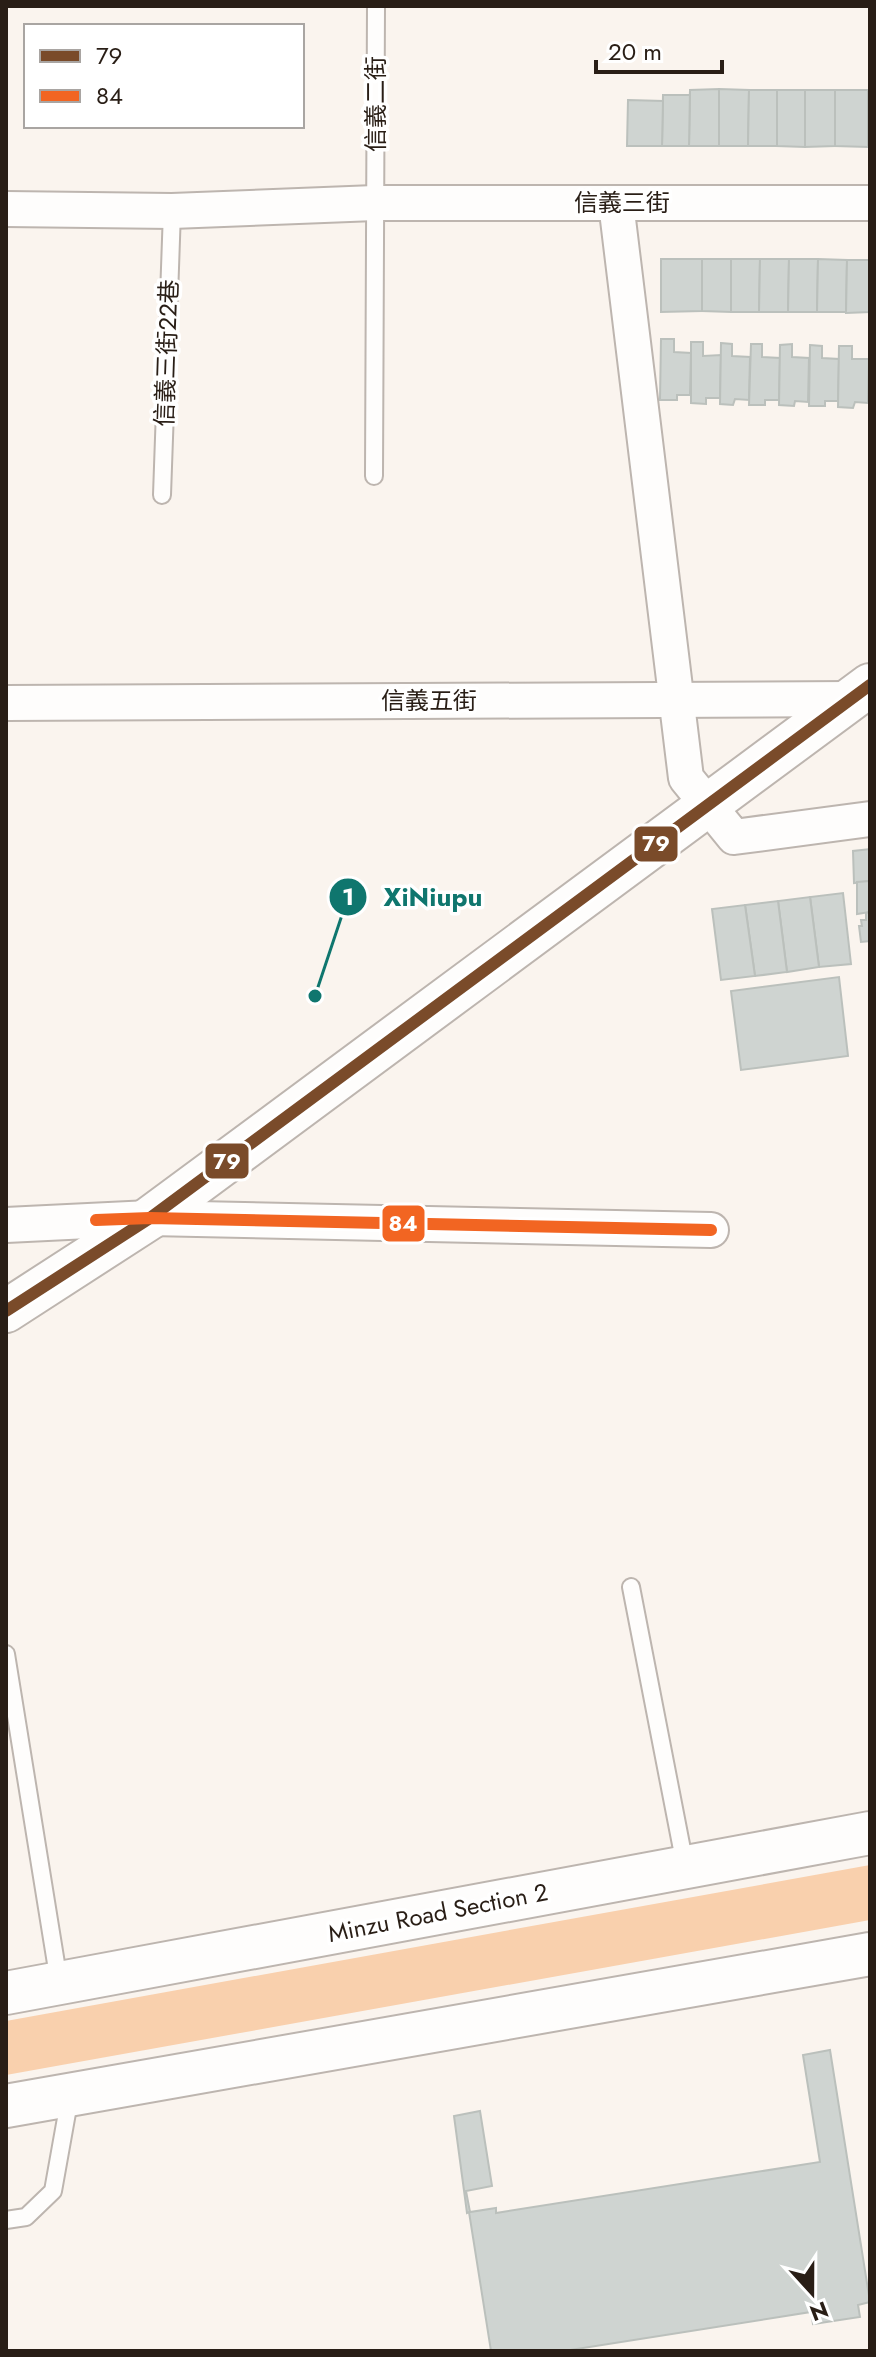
<svg xmlns="http://www.w3.org/2000/svg" width="876" height="2357" font-family="Jost,'Noto Sans TC',sans-serif">
	<rect width="100%" height="100%" fill="#faf4ee"/>
	<!-- forest -->
	<path fill="#f9d0ad" d="M870,1865V1920L6,2075V2021Z"/>
	<!-- building -->
	<g fill="#cfd4d1" stroke="#bbc0bc" stroke-width="2">
		<path d="M719,89L749,90L748,146H719Z"/>
		<path d="M719,89V146H689L690,90Z"/>
		<path d="M690,90L689,146H662L663,95H690Z"/>
		<path d="M749,90H777V146H748Z"/>
		<path d="M777,90H805V147L777,146Z"/>
		<path d="M805,90H835V146L805,147Z"/>
		<path d="M835,90H868V147L835,146Z"/>
		<path d="M628,100L663,101L662,146H627Z"/>
		<path d="M661,259H702V311L661,312Z"/>
		<path d="M702,259H731V312L702,311Z"/>
		<path d="M731,259H760L759,312H731Z"/>
		<path d="M760,259H789L788,312H759Z"/>
		<path d="M789,259H818L817,312H788Z"/>
		<path d="M818,259L847,260L846,312H817Z"/>
		<path d="M847,260H870V312L846,313Z"/>
		<path d="M661,339H674V352L691,353L690,395H677V400H660Z"/>
		<path d="M691,342H703V356L721,355L720,398H706V404L691,403Z"/>
		<path d="M721,343L732,344V356L750,357L749,400L735,399L733,405L720,404Z"/>
		<path d="M751,344H762V357L780,358L779,400H765V405H749Z"/>
		<path d="M792,344V357L809,358L808,402L795,401L794,406L779,405L780,345Z"/>
		<path d="M810,345L822,346V358L839,359L838,401H825V406H809Z"/>
		<path d="M839,346H852V359H869L868,403L855,402L853,408L838,407Z"/>
		<path d="M870,849V881L854,883L853,851Z"/>
		<path d="M870,881V912L857,914V882Z"/>
		<path d="M843,893L851,964L819,967L810,897Z"/>
		<path d="M810,897L819,967L787,972L778,901Z"/>
		<path d="M778,901L787,972L755,976L745,905Z"/>
		<path d="M745,905L755,976L721,980L712,909Z"/>
		<path d="M870,912V941L861,942L859,926H862L861,920H866V913Z"/>
		<path d="M839,977L848,1056L741,1070L731,991Z"/>
		<path d="M830,2050L870,2302L858,2305L860,2317L813,2324L811,2312L564,2351H491L469,2212L467,2213L454,2116L480,2111L492,2186L466,2191L470,2212L496,2208V2213L820,2162L803,2055Z"/>
	</g>
	<g fill="none" stroke-linecap="round" stroke-linejoin="round">
		<defs>
			<g id="service">
				<path d="M374,476L376,6"/>
				<path d="M162,495L172,211"/>
				<path d="M631,1587L685,1865"/>
				<path d="M6,1654L59,1982"/>
				<path d="M6,2220L26,2217L53,2191L70,2096"/>
			</g>
			<g id="minor">
				<path d="M616,203L686,778L734,837L870,819"/>
				<path d="M6,209L172,211L375,203H870"/>
				<path d="M6,703L852,699"/>
				<path d="M6,1225L150,1218L711,1230"/>
			</g>
			<g id="tertiary">
				<path d="M6,1311L150,1218L870,685"/>
				<path d="M6,1993L870,1833"/>
				<path d="M6,2106L870,1954"/>
			</g>
		</defs>
		<!-- service casing -->
		<use href="#service" stroke="#bdb5af" stroke-width="20"/>
		<!-- minor casing -->
		<use href="#minor" stroke="#bdb5af" stroke-width="38"/>
		<!-- tertiary casing -->
		<use href="#tertiary" stroke="#bdb5af" stroke-width="46"/>
		<!-- service -->
		<use href="#service" stroke="#fefdfc" stroke-width="16"/>
		<!-- minor -->
		<use href="#minor" stroke="#fefdfc" stroke-width="34"/>
		<!-- tertiary -->
		<use href="#tertiary" stroke="#fefdfc" stroke-width="42"/>
		<defs>
			<path id="bus-1" d="M6,1311L150,1218L870,685"/>
			<path id="bus-2" d="M96,1220L150,1218L711,1230"/>
		</defs>
		<!-- bus-1 casing -->
		<use href="#bus-1" stroke="#fff" stroke-width="18"/>
		<!-- bus-2 casing -->
		<use href="#bus-2" stroke="#fff" stroke-width="18"/>
		<!-- bus-1 -->
		<use href="#bus-1" stroke="#7a4b2a" stroke-width="12"/>
		<!-- bus-2 -->
		<use href="#bus-2" stroke="#f26522" stroke-width="12"/>
	</g>
	<g text-anchor="middle" stroke-width="7" stroke-linejoin="round" paint-order="stroke">
		<!-- street labels -->
		<g font-size="24" fill="#291e16" stroke="#fff">
			<text transform="translate(376 104) rotate(-90)" y="8">信義二街</text>
			<text x="622" y="211">信義三街</text>
			<text transform="translate(167 353) rotate(-88)" y="8">信義三街22巷</text>
			<text x="429" y="709">信義五街</text>
			<text transform="translate(438 1913) rotate(-11)" y="8">Minzu Road Section 2</text>
		</g>
	</g>
	<!-- callouts -->
	<path fill="none" stroke="#0f766e" stroke-width="3" d="M315 996L348 897"/>
	<g fill="#0f766e" stroke="#fff" stroke-width="3">
		<circle cx="315" cy="996" r="8"/>
		<circle cx="348" cy="897" r="20"/>
	</g>
	<g font-size="24" text-anchor="middle" font-weight="bold" fill="#fff">
		<text x="348" y="905">1</text>
	</g>
	<g font-size="26" text-anchor="middle" font-weight="bold" fill="#0f766e" stroke="#fff" stroke-width="7" stroke-linejoin="round" paint-order="stroke">
		<text x="433" y="906">XiNiupu</text>
	</g>
	<g stroke="#fff" stroke-width="3">
		<rect x="633" y="825" width="46" height="38" rx="8" fill="#7a4b2a"/>
		<rect x="204" y="1142" width="46" height="38" rx="8" fill="#7a4b2a"/>
		<rect x="381" y="1204" width="45" height="39" rx="8" fill="#f26522"/>
	</g>
	<g font-size="22" text-anchor="middle" font-weight="bold" fill="#fff">
		<text x="656" y="851">79</text>
		<text x="227" y="1169">79</text>
		<text x="403" y="1231">84</text>
	</g>
	<!-- border -->
	<rect width="876" height="2357" fill="none" stroke="#291e16" stroke-width="16"/>
	<!-- legend -->
	<rect x="24" y="24" width="280" height="104" fill="#ffffff" stroke="#a9a5a2" stroke-width="2"/>
	<rect x="40" y="50" width="40" height="12" fill="#7a4b2a" stroke="#a9a5a2" stroke-width="2"/>
	<text x="96" y="64" font-size="24" fill="#291e16">79</text>
	<rect x="40" y="90" width="40" height="12" fill="#f26522" stroke="#a9a5a2" stroke-width="2"/>
	<text x="96" y="104" font-size="24" fill="#291e16">84</text>
	<!-- north arrow -->
	<g transform="translate(812 2293) rotate(159)" stroke="#ffffff" stroke-width="6" paint-order="stroke">
	<path d="M0-6L14 30L0 20L-14 30Z" fill="#291e16"/>
	<text y="-12" font-size="22" font-weight="bold" text-anchor="middle" fill="#291e16">N</text>
	</g>
	<!-- scale -->
	<path d="M596 60v12h126v-12" fill="none" stroke="#291e16" stroke-width="4"/>
	<text x="608" y="60" font-size="24" fill="#291e16" stroke="#ffffff" stroke-width="6" paint-order="stroke">20 m</text>
</svg>
